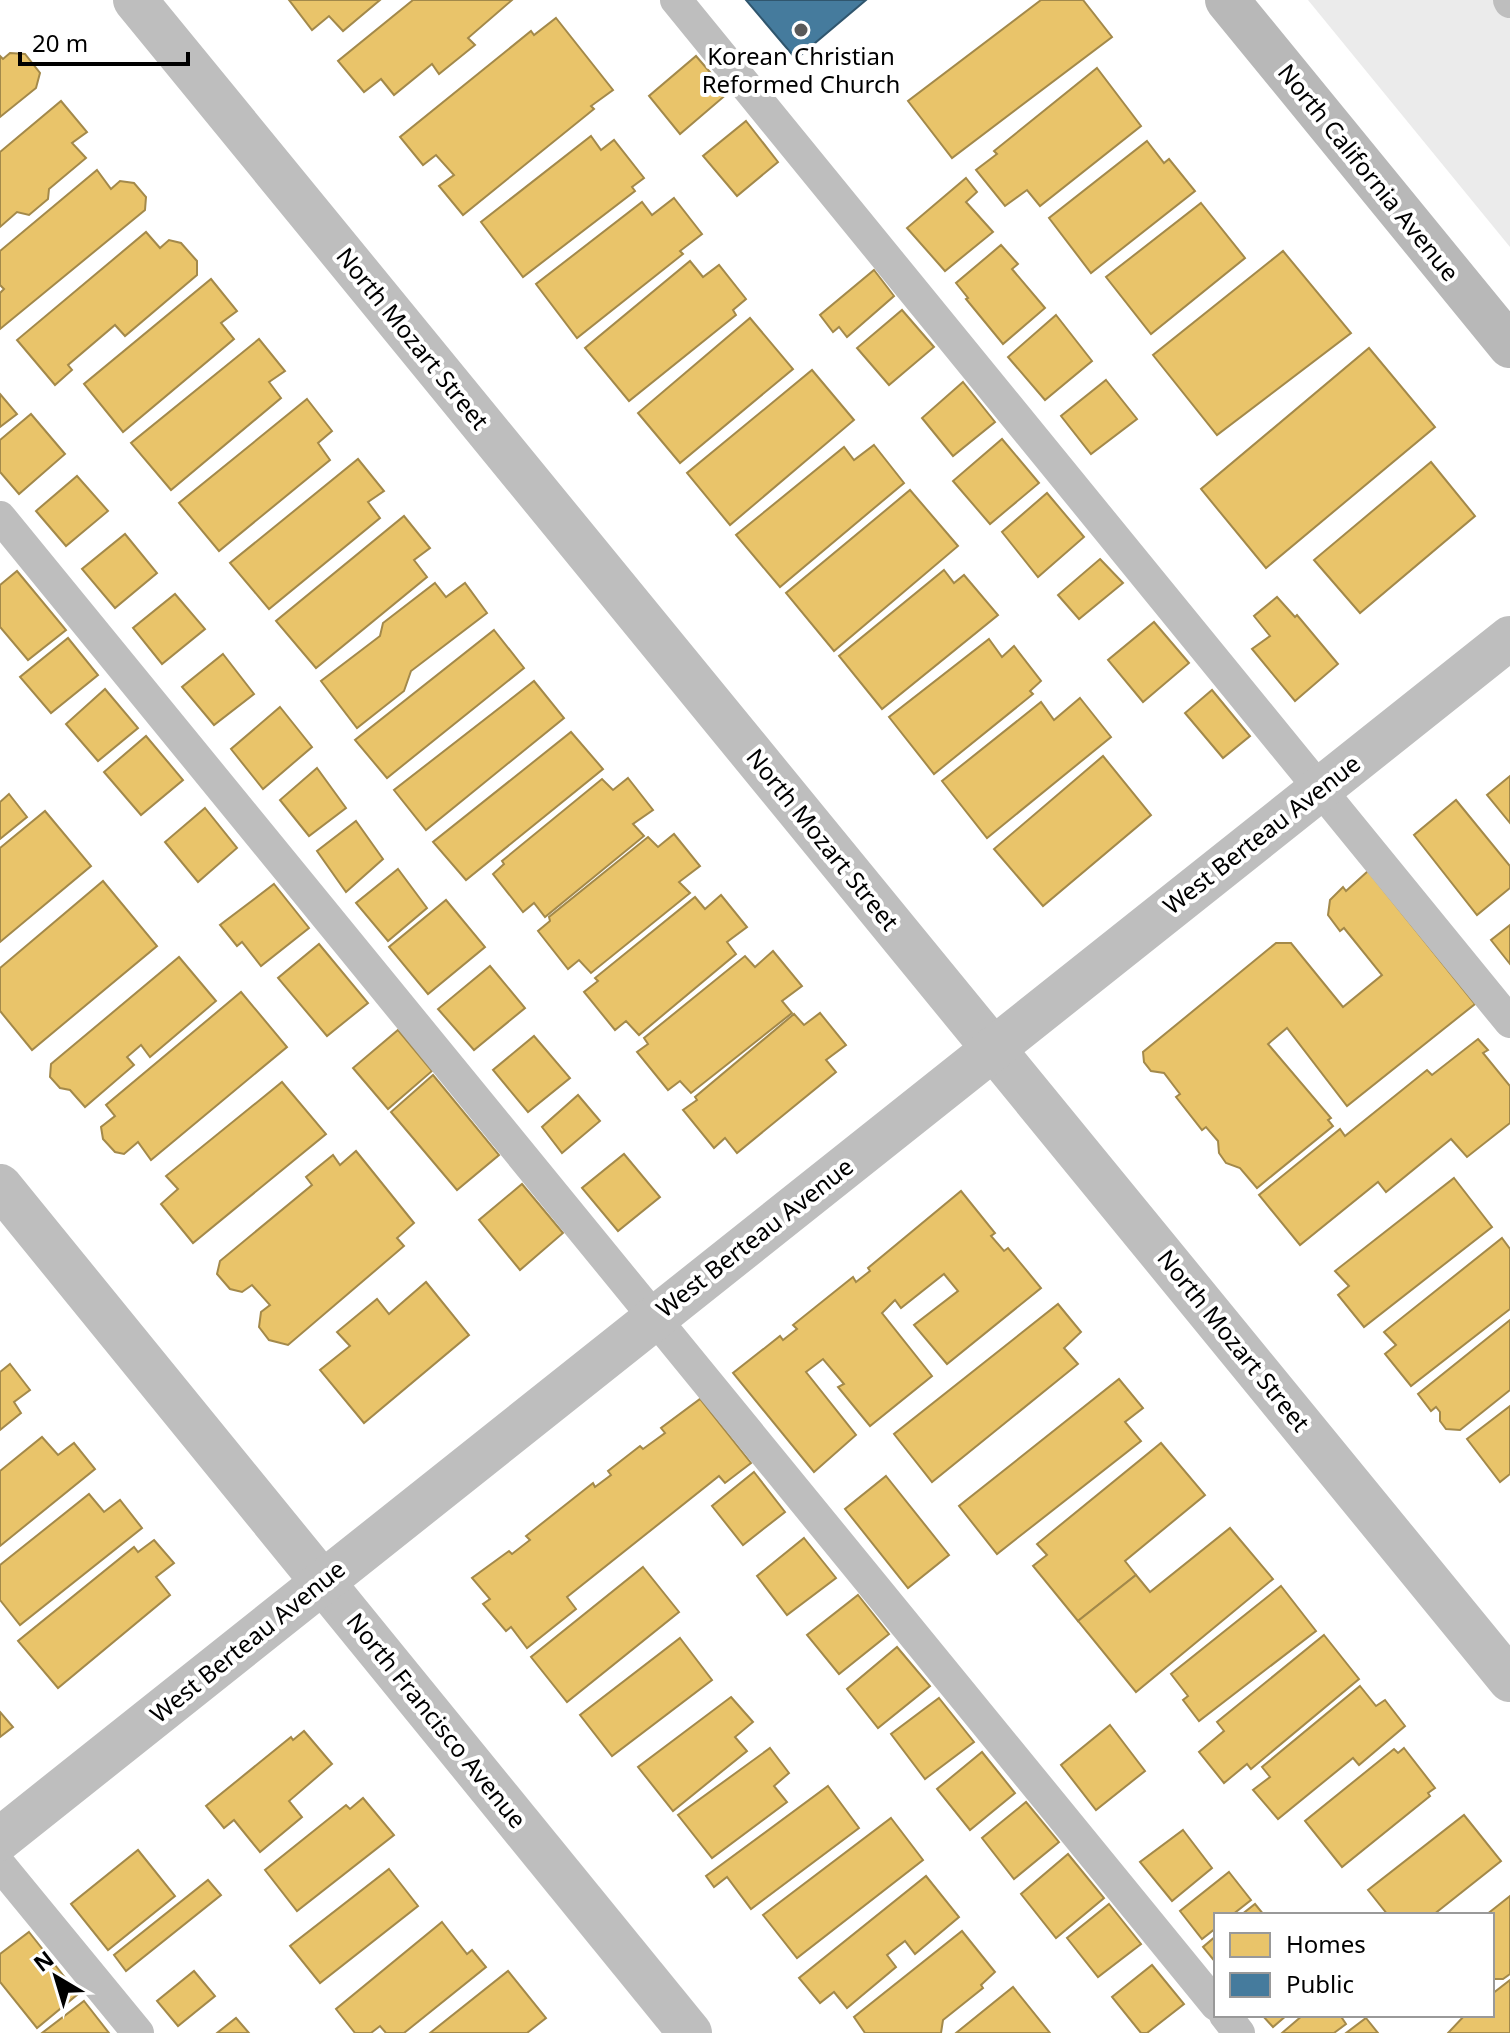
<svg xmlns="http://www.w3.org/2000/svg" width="1510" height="2033" font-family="'Noto Sans',sans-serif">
	<rect width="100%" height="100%" fill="#fff"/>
	<!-- green -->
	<path fill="#ebebeb" d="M1308,0H1510V248V247Z"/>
	<!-- homes -->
	<g fill="#e9c46a" stroke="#a3894a" stroke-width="2">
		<path d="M289,0H380L343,31L329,16L312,30Z"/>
		<path d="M413,0H512L468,38L475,45L439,74L432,64L394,95L381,79L364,92L338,61Z"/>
		<path d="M1041,0H1083L1112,37L952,158L908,101Z"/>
		<path d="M556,18L613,90L591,106L594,109L463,215L439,186L454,175L436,155L423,165L400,137L531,31L534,35Z"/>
		<path d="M10,53L25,54L40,73L36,88L0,117V56L3,59Z"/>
		<path d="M696,56L728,93L680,134L649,96Z"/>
		<path d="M1097,68L1141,126L1040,206L1027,190L1005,206L976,170L997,154L994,151Z"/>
		<path d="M61,101L87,132L72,143L86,158L49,189L48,199L29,215L17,212L0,227V152Z"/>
		<path d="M746,121L778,162L737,196L703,156Z"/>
		<path d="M591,136L601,150L614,140L644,178L632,187L635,191L523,277L481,222Z"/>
		<path d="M1147,141L1164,163L1169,159L1195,191L1091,273L1049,218Z"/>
		<path d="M97,170L111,189L120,181L134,183L146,197L145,210L0,329V293L4,289L0,285V251Z"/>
		<path d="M966,178L977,192L966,202L993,232L945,271L907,228Z"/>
		<path d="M674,198L702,234L680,251L683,254L577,338L536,284L642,202L652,215Z"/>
		<path d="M1201,203L1245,258L1151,334L1106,277Z"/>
		<path d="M146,232L160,248L169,240L181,243L197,261V275L125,336L115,325L68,365L72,370L55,385L17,340Z"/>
		<path d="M1001,245L1018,264L1012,269L1045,308L1003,344L966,299L968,298L956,283Z"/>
		<path d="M1283,251L1351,333L1217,435L1153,355Z"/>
		<path d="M690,261L703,277L719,265L746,299L733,310L736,315L629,401L585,348Z"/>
		<path d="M874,270L894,296L847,337L839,327L833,332L820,315Z"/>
		<path d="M211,279L237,311L221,323L234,339L123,432L84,384Z"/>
		<path d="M902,310L934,347L889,385L857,348Z"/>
		<path d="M1056,315L1092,361L1045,400L1008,357Z"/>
		<path d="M750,318L793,369L680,463L638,413Z"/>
		<path d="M259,339L285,371L269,382L281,398L171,490L131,443Z"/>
		<path d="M1369,348L1435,427L1266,568L1201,489Z"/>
		<path d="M812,370L854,420L730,525L687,473Z"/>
		<path d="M1106,380L1137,419L1091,454L1061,416Z"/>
		<path d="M963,382L995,422L953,456L922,418Z"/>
		<path d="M0,394L17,414L0,427Z"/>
		<path d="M307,399L332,431L318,443L330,460L219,551L179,503Z"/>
		<path d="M31,414L65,454L19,494L0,472V440Z"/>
		<path d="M1002,439L1039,483L990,524L953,481Z"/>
		<path d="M874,445L904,483L780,587L736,535L844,447L854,460Z"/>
		<path d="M358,459L384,491L368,502L380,518L269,609L230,563Z"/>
		<path d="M1431,462L1475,516L1360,613L1314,560Z"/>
		<path d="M77,476L108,511L66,546L36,511Z"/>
		<path d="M910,490L958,546L834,651L786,593Z"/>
		<path d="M1047,493L1084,537L1038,577L1002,532Z"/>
		<path d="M404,516L430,548L414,560L427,577L316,668L276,621Z"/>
		<path d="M125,534L157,573L115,608L82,569Z"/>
		<path d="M1100,559L1123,583L1079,619L1058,595Z"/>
		<path d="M944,570L954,583L964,575L998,615L882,709L839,656Z"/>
		<path d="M17,571L66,630L28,660L0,627V585Z"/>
		<path d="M435,583L446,597L465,583L487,613L411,671L404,691L357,728L321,681L380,636L383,623Z"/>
		<path d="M175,594L205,629L162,664L133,628Z"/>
		<path d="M1277,597L1295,617L1297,615L1338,664L1295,701L1252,649L1270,636L1254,616Z"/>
		<path d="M1154,622L1189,663L1143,702L1108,660Z"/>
		<path d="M494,630L524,668L387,778L355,740Z"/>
		<path d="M68,638L98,675L51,713L20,677Z"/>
		<path d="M989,639L1002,657L1014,646L1041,681L1030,691L1033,694L934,774L889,717Z"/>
		<path d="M223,654L254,694L214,725L182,687Z"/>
		<path d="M534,681L564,718L426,830L394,790Z"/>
		<path d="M105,689L138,728L98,761L66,724Z"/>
		<path d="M1212,690L1250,736L1223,758L1185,713Z"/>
		<path d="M1080,698L1111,737L987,838L942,781L1041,702L1054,720Z"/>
		<path d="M280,707L312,747L263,789L231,749Z"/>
		<path d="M571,732L603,769L466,880L433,842Z"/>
		<path d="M146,736L183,780L141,815L104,772Z"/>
		<path d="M1103,756L1151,815L1043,906L994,849Z"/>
		<path d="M317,768L346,808L309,836L280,800Z"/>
		<path d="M1510,776V823L1487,795Z"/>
		<path d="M628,778L653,810L633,824L644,836L545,917L534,903L523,912L493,874L504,864L502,861L602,779L613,790Z"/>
		<path d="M9,794L27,817L0,839V802Z"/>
		<path d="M1456,800L1510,866V888L1477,915L1414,835Z"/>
		<path d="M205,808L237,848L198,882L165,842Z"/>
		<path d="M45,811L91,866L0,942V848Z"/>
		<path d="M356,821L383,859L346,892L317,851Z"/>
		<path d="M674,834L700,866L679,882L690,893L591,973L579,960L568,969L538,931L550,921L549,917L648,837L658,847Z"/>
		<path d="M398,869L427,908L388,941L356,903Z"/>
		<path d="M1368,871L1475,1004L1347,1106L1287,1028L1268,1044L1331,1118L1328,1120L1333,1126L1257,1188L1240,1168L1226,1163L1219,1153L1218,1141L1206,1127L1202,1130L1176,1097L1180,1094L1164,1073L1151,1071L1144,1062L1143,1052L1276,943H1291L1343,1007L1382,975L1344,928L1340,931L1328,915L1330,900L1343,887L1346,891Z"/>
		<path d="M103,881L157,946L32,1050L0,1011V968Z"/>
		<path d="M274,884L309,928L261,966L242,942L237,946L220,925Z"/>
		<path d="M721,895L747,927L727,942L736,954L639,1035L626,1021L615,1030L584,992L598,981L595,978L695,897L705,909Z"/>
		<path d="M446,900L485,947L428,994L389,947Z"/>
		<path d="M1510,925V964L1491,940Z"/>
		<path d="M319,944L368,1003L327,1036L278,978Z"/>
		<path d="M773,951L802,986L782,1001L792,1013L691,1093L680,1081L668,1090L637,1052L648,1044L644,1038L745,956L755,967Z"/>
		<path d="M179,957L216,1001L150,1057L141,1045L127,1057L134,1065L85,1107L70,1090L60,1088L50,1077L51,1064Z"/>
		<path d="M490,966L525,1008L474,1050L438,1009Z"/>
		<path d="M241,992L287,1047L151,1160L138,1142L124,1154L115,1152L103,1139L101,1127L115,1116L106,1105Z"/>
		<path d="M820,1013L846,1045L826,1060L836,1072L737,1153L725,1138L714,1148L683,1110L697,1100L695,1097L794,1014L804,1025Z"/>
		<path d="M398,1030L432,1071L388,1109L353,1068Z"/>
		<path d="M534,1036L570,1078L528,1112L493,1070Z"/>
		<path d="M1478,1039L1488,1050L1483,1053L1510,1086V1123L1467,1157L1451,1139L1386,1192L1378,1182L1300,1245L1259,1195L1340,1129L1345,1136L1427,1070L1432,1075Z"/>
		<path d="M433,1075L499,1155L457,1190L391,1112Z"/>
		<path d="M282,1082L326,1134L193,1243L161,1204L178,1189L166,1176Z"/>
		<path d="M578,1095L600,1121L562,1153L542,1127Z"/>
		<path d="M356,1151L414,1223L397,1238L404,1246L288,1345L269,1340L259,1327L261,1312L270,1305L252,1285L242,1292L230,1289L217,1274L220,1261L312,1185L306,1177L333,1155L340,1165Z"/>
		<path d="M624,1154L660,1197L618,1231L582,1188Z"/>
		<path d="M1454,1178L1492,1227L1364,1327L1338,1295L1349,1286L1335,1271Z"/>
		<path d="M522,1184L563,1233L520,1270L479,1220Z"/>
		<path d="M961,1191L995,1233L991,1236L1004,1251L1008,1248L1041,1288L947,1364L914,1325L958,1291L944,1274L901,1308L895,1300L882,1313L932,1376L870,1426L838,1387L844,1384L823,1359L806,1372L856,1435L814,1472L733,1373L780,1336L783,1340L797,1329L793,1325L853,1277L856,1282L870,1271L868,1268Z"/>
		<path d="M1502,1238L1510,1249V1309L1411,1386L1385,1354L1396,1345L1384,1332Z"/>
		<path d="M426,1282L469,1335L364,1423L320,1370L350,1346L337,1332L377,1299L389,1314Z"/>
		<path d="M1058,1304L1081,1332L1064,1348L1078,1364L932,1482L894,1434Z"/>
		<path d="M1510,1320V1390L1460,1430L1446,1429L1440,1421V1412L1436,1407L1431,1411L1418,1394Z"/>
		<path d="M10,1364L30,1390L14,1402L21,1413L0,1430V1372Z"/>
		<path d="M1119,1379L1143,1408L1125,1422L1141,1441L997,1554L959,1506Z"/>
		<path d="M700,1399L751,1463L725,1483L719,1476L567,1597L576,1609L527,1648L511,1627L506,1631L483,1604L490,1599L472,1578L509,1551L512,1554L530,1540L526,1536L593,1483L595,1487L611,1475L608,1471L640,1446L643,1449L665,1433L661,1428Z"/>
		<path d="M1510,1406V1474L1500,1482L1467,1439Z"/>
		<path d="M42,1437L58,1455L74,1443L95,1469L0,1546V1471Z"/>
		<path d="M1161,1443L1205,1495L1125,1561L1136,1575L1078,1621L1033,1566L1047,1555L1037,1544Z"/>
		<path d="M754,1472L785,1512L743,1545L712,1506Z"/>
		<path d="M886,1476L949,1555L908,1588L845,1509Z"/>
		<path d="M89,1494L104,1512L120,1500L142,1528L20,1625L0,1600V1565Z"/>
		<path d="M1230,1528L1273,1579L1136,1692L1078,1621L1136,1575L1150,1592Z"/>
		<path d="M804,1538L836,1578L787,1615L757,1576Z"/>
		<path d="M154,1540L174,1563L156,1577L170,1595L58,1688L18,1641L134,1547L138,1552Z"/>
		<path d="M643,1567L679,1612L567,1702L531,1657Z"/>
		<path d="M1281,1586L1316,1631L1199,1721L1183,1700L1188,1696L1171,1674Z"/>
		<path d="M858,1595L889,1634L839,1674L807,1635Z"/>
		<path d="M1324,1635L1359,1679L1251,1769L1247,1764L1224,1783L1199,1752L1224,1731L1217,1722Z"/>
		<path d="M680,1638L712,1680L612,1756L580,1715Z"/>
		<path d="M897,1647L930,1686L878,1728L847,1689Z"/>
		<path d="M1360,1686L1376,1706L1385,1700L1405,1726L1359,1765L1353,1758L1278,1819L1253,1790L1270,1777L1262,1767Z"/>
		<path d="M731,1697L753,1722L735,1737L747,1751L673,1811L638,1767Z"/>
		<path d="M939,1698L974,1742L925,1779L891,1734Z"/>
		<path d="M0,1712L13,1727L0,1737Z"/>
		<path d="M1110,1725L1145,1771L1096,1810L1061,1765Z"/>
		<path d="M304,1731L332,1764L289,1801L302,1817L260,1852L234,1820L224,1828L206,1806L291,1737L293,1740Z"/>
		<path d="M770,1748L789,1773L774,1786L787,1802L712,1858L678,1815Z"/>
		<path d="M1404,1748L1435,1788L1428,1793L1430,1796L1342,1867L1305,1821L1394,1749L1398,1753Z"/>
		<path d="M982,1752L1015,1793L970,1830L937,1789Z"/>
		<path d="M828,1786L859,1828L751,1909L727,1877L714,1887L706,1876Z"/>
		<path d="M363,1798L394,1835L297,1911L265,1870L346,1805L350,1809Z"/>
		<path d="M1026,1802L1059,1842L1014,1879L982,1838Z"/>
		<path d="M1464,1815L1501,1861L1433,1915H1388L1368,1890Z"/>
		<path d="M891,1818L923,1860L797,1958L763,1915Z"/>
		<path d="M1183,1830L1212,1868L1172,1901L1140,1862Z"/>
		<path d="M138,1850L175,1896L108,1950L71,1904Z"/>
		<path d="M1068,1854L1104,1898L1056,1938L1021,1894Z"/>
		<path d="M389,1869L418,1906L320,1983L290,1946Z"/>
		<path d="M1229,1872L1251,1900L1232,1915H1216V1928L1202,1939L1180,1911Z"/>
		<path d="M926,1876L959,1917L915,1954L905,1941L887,1955L896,1967L847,2008L834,1992L820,2003L799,1978Z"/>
		<path d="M208,1880L221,1895L126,1971L114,1955Z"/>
		<path d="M1510,1896V1974L1503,1979H1492V1915H1486Z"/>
		<path d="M1109,1904L1141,1944L1098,1977L1067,1938Z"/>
		<path d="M1255,1904L1264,1915H1241Z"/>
		<path d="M442,1922L467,1954L472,1950L486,1967L404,2033H386L380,2026L371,2033H355L336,2009Z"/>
		<path d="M962,1931L995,1972L981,1985L983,1988L943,2020L941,2033H865L854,2017Z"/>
		<path d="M29,1932L78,1994L37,2028L0,1982V1954Z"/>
		<path d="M1216,1936V1963L1203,1947Z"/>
		<path d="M1152,1965L1184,2004L1147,2033H1141L1112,1997Z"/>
		<path d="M194,1971L215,1996L178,2026L157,2001Z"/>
		<path d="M508,1971L546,2018L527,2033H430Z"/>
		<path d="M1510,1980V2033H1448L1465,2015H1492V1994Z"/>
		<path d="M1013,1987L1050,2033H956Z"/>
		<path d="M84,2001L109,2033H42Z"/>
		<path d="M1262,2015H1287L1273,2027Z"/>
		<path d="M1303,2015H1340L1346,2024L1334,2033H1282Z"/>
		<path d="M236,2018L249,2033H217Z"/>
		<path d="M1366,2018L1378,2033H1346Z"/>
	</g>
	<!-- public -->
	<path fill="#457b9d" stroke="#30566e" stroke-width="2" d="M746,0H866L796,59Z"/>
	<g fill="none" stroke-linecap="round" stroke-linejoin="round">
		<!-- lane -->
		<g stroke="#bebebe" stroke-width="32">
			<path d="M676,0L1510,1022"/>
			<path d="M1509,0L1510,2"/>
			<path d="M0,517L1216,2005"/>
			<path d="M0,1865L138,2033"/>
			<path d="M1225,2015L1239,2033"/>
		</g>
		<!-- street -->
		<g stroke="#bebebe" stroke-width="44">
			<path d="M135,0L1510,1680"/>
			<path d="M0,1186L690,2033"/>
			<path d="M0,1839L1510,638"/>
		</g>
		<!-- secondary -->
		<path stroke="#b8b8b8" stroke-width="44" d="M1227,0L1510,346"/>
	</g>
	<!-- markers -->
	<circle fill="#595959" stroke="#fff" stroke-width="3" cx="801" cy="30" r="8"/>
	<g text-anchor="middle" stroke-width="8" stroke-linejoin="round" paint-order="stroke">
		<!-- poi labels -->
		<g font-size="24" fill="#000" stroke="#fff">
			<text x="801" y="65">Korean Christian<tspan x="801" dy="28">Reformed Church</tspan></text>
		</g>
		<!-- street labels -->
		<g font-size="24" fill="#000" stroke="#fff">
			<text transform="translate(1368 173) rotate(51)" y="8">North California Avenue</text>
			<text transform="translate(412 339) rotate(51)" y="8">North Mozart Street</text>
			<text transform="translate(1262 835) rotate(-38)" y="8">West Berteau Avenue</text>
			<text transform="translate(822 840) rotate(51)" y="8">North Mozart Street</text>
			<text transform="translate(755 1238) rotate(-38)" y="8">West Berteau Avenue</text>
			<text transform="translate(1233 1341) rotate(51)" y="8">North Mozart Street</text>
			<text transform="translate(248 1642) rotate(-39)" y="8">West Berteau Avenue</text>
			<text transform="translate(436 1721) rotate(51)" y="8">North Francisco Avenue</text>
		</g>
	</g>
	<!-- legend -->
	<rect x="1214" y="1913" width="280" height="104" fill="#ffffff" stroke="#999999" stroke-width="2"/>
	<rect x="1230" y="1933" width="40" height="24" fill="#e9c46a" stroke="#999999" stroke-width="2"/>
	<text x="1286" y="1953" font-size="24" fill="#000000">Homes</text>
	<rect x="1230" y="1973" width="40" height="24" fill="#457b9d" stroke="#999999" stroke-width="2"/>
	<text x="1286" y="1993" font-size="24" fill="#000000">Public</text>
	<!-- north arrow -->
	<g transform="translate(56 1977) rotate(322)" stroke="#ffffff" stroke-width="6" paint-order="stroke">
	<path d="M0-6L14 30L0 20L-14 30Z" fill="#000000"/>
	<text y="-12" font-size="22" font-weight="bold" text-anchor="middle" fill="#000000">N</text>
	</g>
	<!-- scale -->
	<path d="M20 52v12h168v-12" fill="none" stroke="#000000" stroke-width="4"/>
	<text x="32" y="52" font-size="24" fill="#000000" stroke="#ffffff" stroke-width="6" paint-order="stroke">20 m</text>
</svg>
